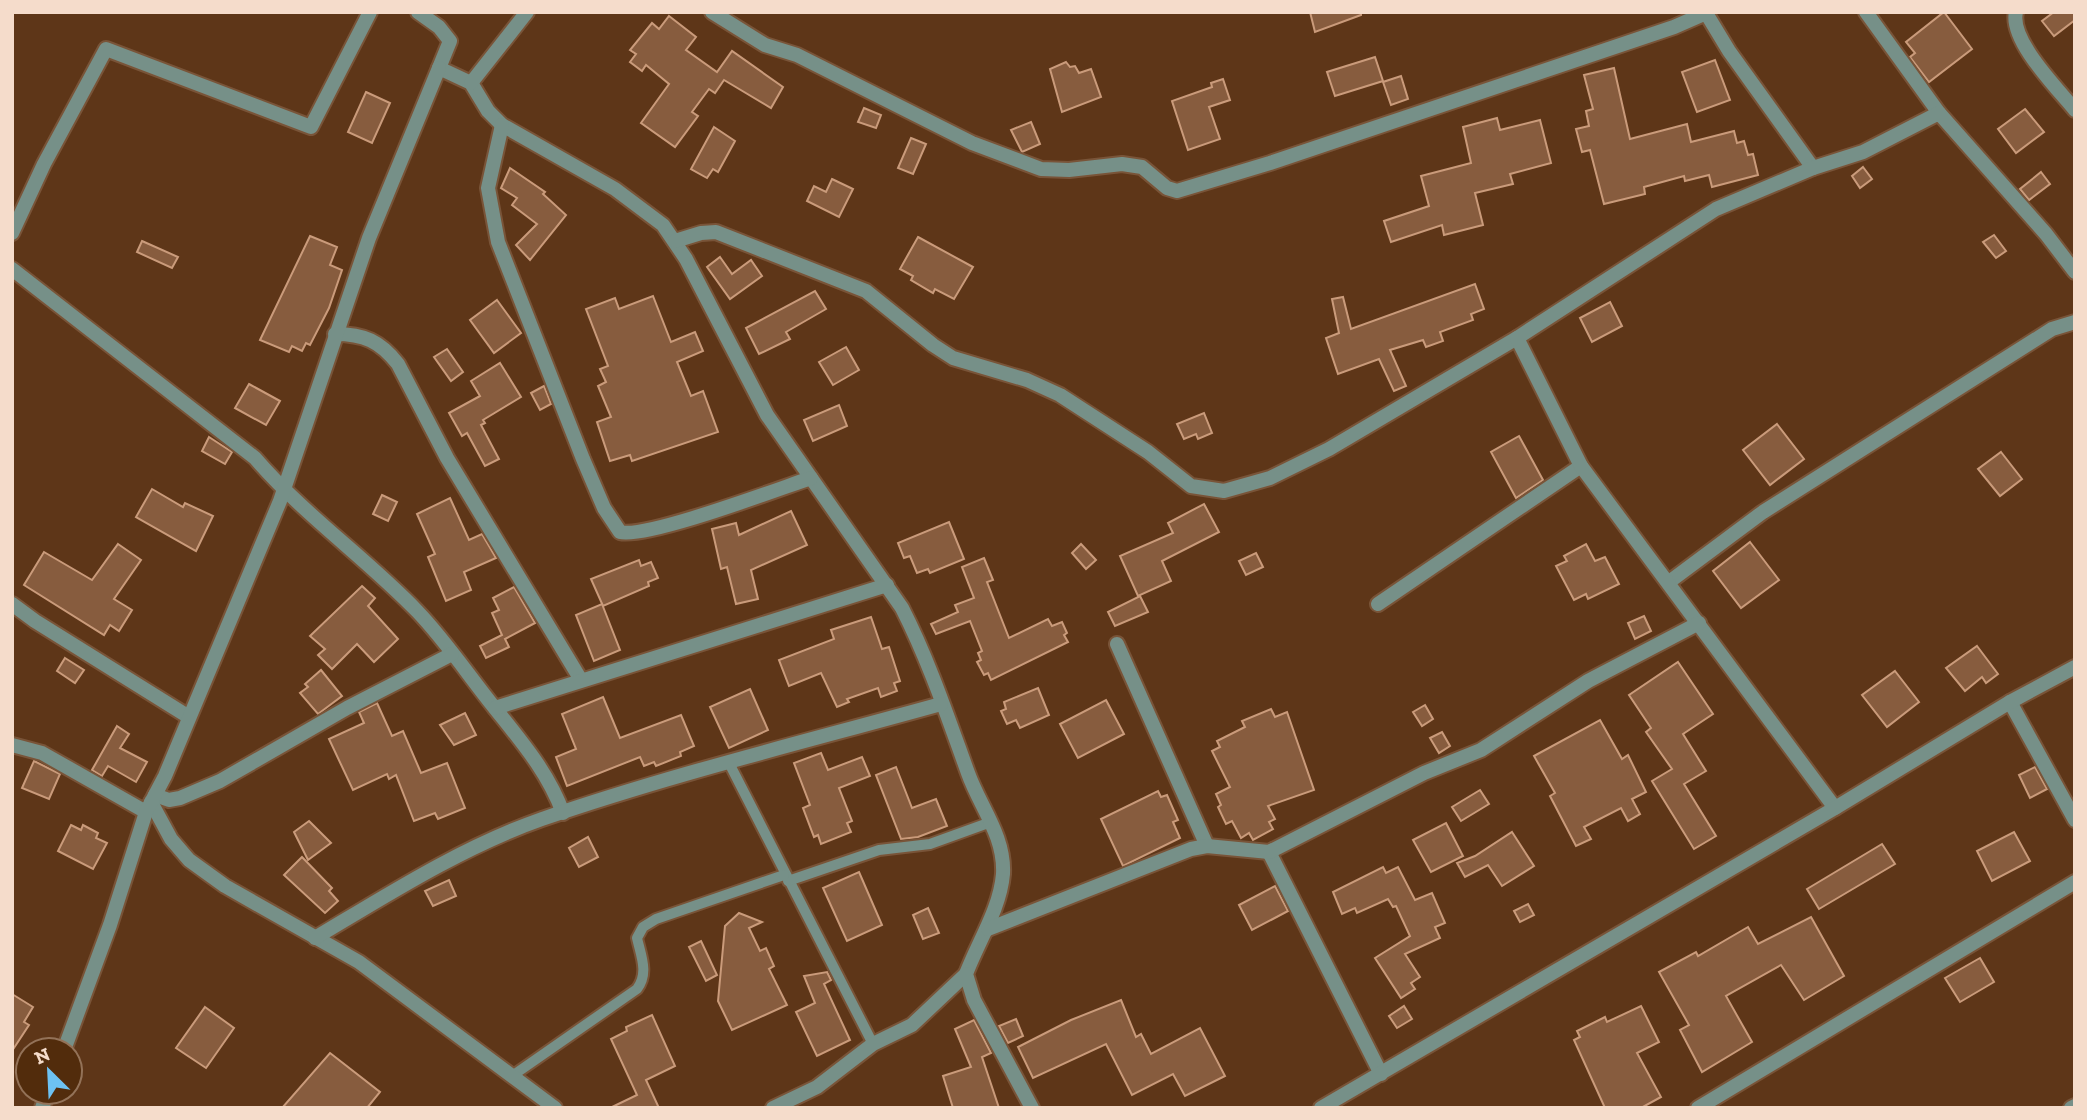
<svg xmlns="http://www.w3.org/2000/svg" width="2087" height="1120" font-family="'Zilla Slab',serif">
	<rect width="100%" height="100%" fill="#5e3618"/>
	<!-- building -->
	<g fill="#875c3e" stroke="#ca9b7b" stroke-width="2">
		<path d="M1310,12H1361V15L1315,32Z"/>
		<path d="M1944,12L1972,49L1929,82L1910,57L1915,53L1906,42Z"/>
		<path d="M2054,12H2075V20L2054,36L2042,21Z"/>
		<path d="M669,16L696,37L686,50L717,72L732,51L783,87L771,108L724,80L715,93L709,89L692,112L698,116L675,147L641,123L669,84L646,65L642,71L630,62L636,54L630,50L652,23L659,29Z"/>
		<path d="M1375,57L1383,81L1335,96L1327,72Z"/>
		<path d="M1715,60L1730,100L1697,112L1682,72Z"/>
		<path d="M1066,62L1070,67L1075,66L1079,73L1091,69L1101,97L1062,112L1050,69Z"/>
		<path d="M1614,68L1630,139L1687,124L1691,142L1734,131L1737,143L1744,141L1748,155L1753,154L1758,175L1712,187L1709,175L1685,181L1684,176L1644,187L1645,194L1604,204L1590,150L1582,152L1576,129L1589,126L1586,111L1593,109L1584,75Z"/>
		<path d="M1401,76L1408,99L1391,105L1383,82Z"/>
		<path d="M1223,79L1230,100L1209,107L1220,139L1188,150L1172,101L1212,87L1211,83Z"/>
		<path d="M366,92L390,103L372,143L348,132Z"/>
		<path d="M864,108L881,115L876,128L858,122Z"/>
		<path d="M2025,109L2044,132L2016,153L1998,129Z"/>
		<path d="M1497,118L1500,130L1540,120L1551,163L1510,174L1513,184L1475,193L1483,225L1444,235L1442,225L1391,242L1384,221L1429,206L1421,176L1471,163L1463,127Z"/>
		<path d="M1031,122L1040,144L1022,152L1011,130Z"/>
		<path d="M714,127L735,141L718,172L713,169L707,178L691,169Z"/>
		<path d="M911,138L926,144L913,174L898,168Z"/>
		<path d="M1863,167L1872,179L1860,188L1852,176Z"/>
		<path d="M510,168L545,192L543,194L566,215L530,260L516,245L537,224L512,205L517,198L501,188Z"/>
		<path d="M2041,172L2050,184L2029,200L2020,189Z"/>
		<path d="M832,179L853,189L839,217L807,201L814,186L826,192Z"/>
		<path d="M1994,235L2006,251L1996,258L1983,242Z"/>
		<path d="M310,236L337,247L330,265L342,270L329,308L310,345L306,343L302,351L292,346L289,352L260,340Z"/>
		<path d="M918,237L973,267L954,299L935,289L933,293L911,280L913,276L900,269Z"/>
		<path d="M142,241L178,257L172,268L137,252Z"/>
		<path d="M720,257L732,274L751,260L762,276L730,299L707,267Z"/>
		<path d="M1475,284L1484,309L1471,314L1473,320L1440,332L1443,341L1426,347L1423,340L1390,350L1406,386L1394,391L1379,359L1338,374L1326,338L1339,333L1332,299L1343,297L1351,329Z"/>
		<path d="M815,291L826,309L786,332L790,339L759,354L746,328Z"/>
		<path d="M653,296L671,342L695,332L703,351L677,362L691,396L703,391L718,432L632,461L630,455L610,461L597,422L611,417L598,386L606,382L600,369L608,366L586,309L615,298L619,309Z"/>
		<path d="M497,300L521,333L494,353L470,320Z"/>
		<path d="M1610,302L1622,326L1592,342L1580,318Z"/>
		<path d="M846,347L859,370L833,385L819,362Z"/>
		<path d="M447,349L463,372L451,381L434,357Z"/>
		<path d="M500,363L521,397L483,420L485,423L481,425L499,459L485,466L467,433L462,436L449,413L480,396L471,381Z"/>
		<path d="M249,384L280,401L266,425L235,408Z"/>
		<path d="M544,386L551,404L540,410L531,393Z"/>
		<path d="M839,405L847,426L813,441L804,420Z"/>
		<path d="M1204,413L1212,433L1198,439L1196,434L1184,439L1177,424Z"/>
		<path d="M1777,424L1804,459L1770,485L1743,450Z"/>
		<path d="M1519,436L1543,480L1516,498L1491,452Z"/>
		<path d="M209,437L232,452L225,464L202,451Z"/>
		<path d="M2001,452L2022,479L2000,496L1978,469Z"/>
		<path d="M152,489L183,507L185,503L213,516L196,551L136,517Z"/>
		<path d="M382,495L397,502L388,521L373,514Z"/>
		<path d="M450,498L469,540L482,534L496,558L464,572L471,590L446,601L428,557L435,554L417,514Z"/>
		<path d="M1204,504L1219,532L1162,561L1171,581L1138,596L1120,556L1173,533L1168,523Z"/>
		<path d="M791,511L807,545L751,570L758,599L736,604L727,567L721,569L712,529L736,523L739,535Z"/>
		<path d="M949,522L964,559L930,573L928,569L917,573L910,556L904,558L898,543Z"/>
		<path d="M1750,542L1779,580L1741,608L1713,571Z"/>
		<path d="M118,544L141,560L114,599L132,610L119,631L110,625L104,635L24,585L44,552L92,580Z"/>
		<path d="M1081,544L1096,560L1086,569L1072,553Z"/>
		<path d="M1586,544L1595,561L1605,557L1619,584L1588,599L1586,594L1574,600L1556,566L1567,561L1564,556Z"/>
		<path d="M1256,553L1263,567L1246,575L1239,561Z"/>
		<path d="M984,558L993,580L987,582L1009,638L1048,619L1052,626L1062,622L1067,633L1064,635L1068,642L991,680L988,673L984,675L977,662L981,660L978,653L982,651L970,621L936,634L931,624L958,612L955,605L974,598L962,567Z"/>
		<path d="M639,560L641,566L651,562L658,578L648,582L649,586L603,606L591,579Z"/>
		<path d="M362,586L375,598L368,606L398,639L374,662L357,644L332,669L318,655L325,649L310,636Z"/>
		<path d="M514,587L535,623L505,639L509,647L486,658L480,646L502,635L492,613L499,610L493,598Z"/>
		<path d="M1140,596L1148,612L1115,626L1108,612Z"/>
		<path d="M602,604L620,650L594,661L576,615Z"/>
		<path d="M1644,616L1651,631L1635,639L1628,623Z"/>
		<path d="M871,617L882,649L889,647L900,681L894,683L897,691L881,697L878,688L847,699L849,702L837,707L821,673L789,686L779,660L834,639L831,630Z"/>
		<path d="M1977,646L1998,674L1986,683L1982,677L1965,691L1946,668Z"/>
		<path d="M65,658L84,670L75,683L57,671Z"/>
		<path d="M1678,662L1713,714L1683,734L1706,771L1684,784L1716,836L1694,849L1652,781L1672,769L1646,732L1651,728L1629,695Z"/>
		<path d="M321,670L342,696L318,714L300,693L308,687L305,684Z"/>
		<path d="M1895,671L1919,702L1887,727L1862,695Z"/>
		<path d="M1038,688L1049,715L1020,728L1016,720L1007,724L1001,711L1006,709L1004,702Z"/>
		<path d="M750,689L768,730L729,748L710,707Z"/>
		<path d="M603,697L620,738L681,715L694,746L680,752L681,756L656,766L654,762L644,766L640,757L567,786L556,757L576,749L562,714Z"/>
		<path d="M1106,700L1124,734L1078,758L1060,724Z"/>
		<path d="M377,703L392,736L403,731L421,773L447,763L465,808L438,819L435,813L414,821L396,775L389,779L387,774L353,790L329,739L364,723L359,712Z"/>
		<path d="M1425,705L1433,719L1422,726L1413,712Z"/>
		<path d="M1271,709L1275,717L1287,712L1314,790L1268,806L1275,819L1269,822L1273,829L1253,840L1249,833L1241,838L1232,821L1226,824L1218,807L1221,805L1216,794L1230,787L1212,751L1220,747L1217,741L1245,727L1242,721Z"/>
		<path d="M465,713L476,735L454,745L440,725Z"/>
		<path d="M1600,720L1622,759L1628,755L1646,792L1632,799L1640,814L1628,821L1621,808L1584,827L1591,839L1576,846L1550,796L1555,793L1534,756Z"/>
		<path d="M117,726L129,734L120,748L147,762L136,782L108,766L102,776L92,770Z"/>
		<path d="M1442,732L1450,746L1439,753L1430,738Z"/>
		<path d="M821,753L828,770L862,757L870,776L839,788L852,821L847,823L851,832L821,844L818,835L814,837L803,808L810,805L794,763Z"/>
		<path d="M34,761L60,774L49,799L22,788Z"/>
		<path d="M896,767L912,808L936,799L947,826L918,837L901,839L876,775Z"/>
		<path d="M2035,767L2047,789L2030,798L2019,775Z"/>
		<path d="M1480,790L1489,804L1461,821L1452,807Z"/>
		<path d="M1158,791L1161,797L1167,795L1178,820L1173,822L1180,838L1123,866L1101,819Z"/>
		<path d="M309,821L331,843L308,860L294,832Z"/>
		<path d="M1446,823L1463,856L1431,872L1413,840Z"/>
		<path d="M71,825L81,830L83,825L98,833L96,838L107,843L93,869L58,851Z"/>
		<path d="M1512,832L1534,866L1502,886L1488,865L1465,877L1457,863L1475,856Z"/>
		<path d="M2014,832L2030,861L1992,881L1977,851Z"/>
		<path d="M588,837L598,857L579,867L569,848Z"/>
		<path d="M1882,844L1895,864L1819,909L1807,889Z"/>
		<path d="M302,857L332,888L329,891L338,901L325,913L284,875Z"/>
		<path d="M1383,867L1386,873L1398,867L1415,900L1432,893L1445,923L1435,927L1440,938L1405,954L1420,977L1411,983L1415,989L1401,998L1375,958L1410,936L1396,906L1393,907L1388,899L1357,913L1355,908L1342,914L1333,892Z"/>
		<path d="M859,872L882,925L847,941L823,888Z"/>
		<path d="M449,880L456,896L433,906L425,891Z"/>
		<path d="M1275,886L1288,911L1252,930L1239,905Z"/>
		<path d="M1528,904L1534,915L1520,922L1514,911Z"/>
		<path d="M928,908L939,933L923,939L913,915Z"/>
		<path d="M739,913L762,922L749,928L760,951L766,948L774,966L769,969L787,1005L732,1030L718,1001L725,926Z"/>
		<path d="M1811,917L1844,976L1804,1000L1781,965L1726,996L1752,1042L1702,1072L1680,1030L1689,1025L1659,972L1696,952L1698,956L1748,927L1758,944Z"/>
		<path d="M701,941L717,975L706,981L689,947Z"/>
		<path d="M1980,958L1994,982L1960,1002L1945,978Z"/>
		<path d="M827,972L831,980L824,984L850,1040L817,1056L796,1012L815,1003L804,976Z"/>
		<path d="M12,994L33,1007L24,1022L29,1025L12,1051Z"/>
		<path d="M1121,1000L1136,1037L1141,1034L1151,1054L1200,1028L1225,1076L1185,1096L1173,1074L1132,1095L1106,1044L1033,1078L1018,1047L1071,1020Z"/>
		<path d="M1404,1006L1412,1019L1397,1028L1389,1016Z"/>
		<path d="M1641,1006L1659,1042L1637,1053L1661,1097L1641,1108H1605L1574,1040L1580,1037L1577,1031L1605,1017L1607,1022Z"/>
		<path d="M205,1007L234,1028L206,1068L176,1048Z"/>
		<path d="M652,1015L675,1066L646,1080L659,1108H610L637,1095L611,1039L627,1031L626,1027Z"/>
		<path d="M1016,1019L1023,1036L1008,1043L999,1026Z"/>
		<path d="M974,1020L991,1053L982,1057L999,1108H953L943,1076L971,1067L955,1029Z"/>
		<path d="M330,1053L380,1092L367,1108H282Z"/>
	</g>
	<g fill="none" stroke-linecap="round" stroke-linejoin="round">
		<defs>
			<g id="service">
				<path d="M728,761L873,1044"/>
				<path d="M788,881L879,850L930,844L991,822"/>
				<path d="M512,1076L637,989C649,973 641,956 637,938L643,927L656,919L784,875"/>
			</g>
			<g id="minor">
				<path d="M418,12L439,27L450,41L439,68L471,83L488,111L502,125L615,189L663,225L686,259L767,415L902,608C929,661 948,718 968,773C980,807 1005,836 1003,874C1000,909 978,942 966,974L974,1000L1032,1108"/>
				<path d="M712,12L765,45L797,55L972,143L1041,169L1069,170L1122,164L1142,167L1167,188L1177,191L1270,163L1674,27L1706,13L1729,51L1813,168"/>
				<path d="M1866,12L1939,113"/>
				<path d="M2016,12C2009,40 2058,89 2075,110"/>
				<path d="M471,83L527,12"/>
				<path d="M502,125L488,188L498,242L583,459L604,508L620,532C646,539 778,489 811,478"/>
				<path d="M12,233L44,164L106,49L311,127L370,12"/>
				<path d="M675,241L701,233L716,232L866,291L933,345L953,358L1027,380L1060,395L1148,452L1191,486L1224,491L1270,478L1329,449L1517,338"/>
				<path d="M12,269L255,458C304,515 366,558 417,611C445,640 469,676 494,707C521,741 548,772 563,813"/>
				<path d="M335,334C364,334 380,341 398,364L447,458L581,680"/>
				<path d="M1669,582L1763,512L2052,329L2075,322"/>
				<path d="M12,604L35,621L189,717"/>
				<path d="M1378,604L1581,466"/>
				<path d="M1117,644L1207,846"/>
				<path d="M2010,702L2075,820"/>
				<path d="M495,708L887,585"/>
				<path d="M12,745L42,753L146,812"/>
				<path d="M155,795L169,800L180,798L220,781L347,708L452,654"/>
				<path d="M151,802L171,839L189,860L225,886L359,962L555,1108"/>
				<path d="M1835,808L1581,466L1517,338L1716,209L1813,168L1863,152L1939,113L2046,234L2075,272"/>
				<path d="M1269,852L1381,1074"/>
				<path d="M988,929L1191,849L1207,846L1269,852L1424,773L1481,750L1588,681L1699,623"/>
				<path d="M315,938C387,895 462,847 542,819C673,774 808,741 941,704"/>
				<path d="M64,1050L110,925L146,812L165,776L280,501L369,238L439,68"/>
				<path d="M42,1108L48,1092"/>
				<path d="M773,1108L817,1087L873,1044L912,1025L966,974"/>
				<path d="M1321,1108L1835,808L2010,702L2075,667"/>
				<path d="M1698,1108L2075,882"/>
				<path d="M2071,1108L2075,1106"/>
			</g>
		</defs>
		<!-- service casing -->
		<use href="#service" stroke="#795438" stroke-width="14"/>
		<!-- minor casing -->
		<use href="#minor" stroke="#795438" stroke-width="18"/>
		<!-- service -->
		<use href="#service" stroke="#769088" stroke-width="10"/>
		<!-- minor -->
		<use href="#minor" stroke="#769088" stroke-width="14"/>
	</g>
	<!-- border -->
	<rect width="2087" height="1120" fill="none" stroke="#f5dccb" stroke-width="28"/>
	<!-- north arrow -->
	<g transform="translate(49 1071) rotate(336)"><circle r="33" fill="#522c0c" stroke="#937258" stroke-width="2"/>
	<path d="M0-5L12 26L0 18L-12 26Z" fill="#6dc2f3"/>
	<text y="-10" font-size="19" font-weight="bold" text-anchor="middle" fill="#f5dccb">N</text>
	</g>
</svg>
